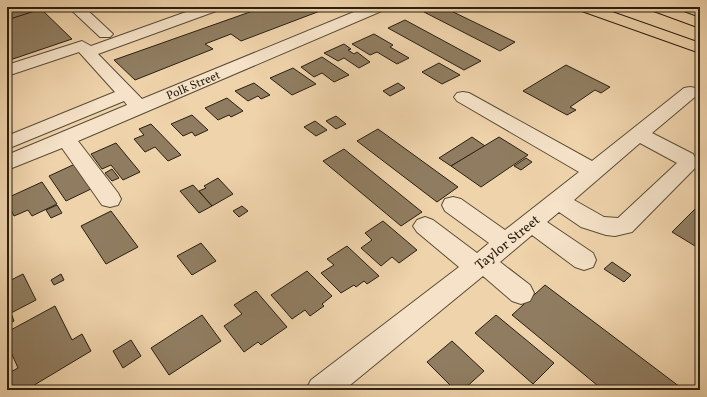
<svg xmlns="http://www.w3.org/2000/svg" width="707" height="397" font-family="Vollkorn,serif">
	<rect width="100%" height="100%" fill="#efd3ab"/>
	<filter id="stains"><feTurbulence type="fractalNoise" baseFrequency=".005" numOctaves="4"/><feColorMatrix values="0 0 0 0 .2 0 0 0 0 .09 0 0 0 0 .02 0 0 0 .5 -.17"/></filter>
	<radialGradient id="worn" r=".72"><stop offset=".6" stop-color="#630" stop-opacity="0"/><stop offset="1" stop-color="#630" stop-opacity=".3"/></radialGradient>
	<!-- building -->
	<g fill="#907d61" stroke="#2a1f10">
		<path d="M11,7H49L7,20V8Z"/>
		<path d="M264,7H314L320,11L241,41L231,34L205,44L213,49L135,80L114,60Z"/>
		<path d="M435,7H443L515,42L500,51L424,12Z"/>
		<path d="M41,9L72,39L7,61V20Z"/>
		<path d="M405,20L481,61L464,70L388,28Z"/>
		<path d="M374,34L393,45L390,47L409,58L397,64L377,52L370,55L352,44Z"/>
		<path d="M344,44L351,49L348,50L354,54L357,52L370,62L359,68L344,58L338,61L324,53Z"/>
		<path d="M322,57L349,75L334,82L322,73L314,77L301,67Z"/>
		<path d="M439,63L460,75L442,84L422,72Z"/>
		<path d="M566,65L610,87L601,93L595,90L570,107L576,110L567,115L523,91Z"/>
		<path d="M293,68L316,84L292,95L270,78Z"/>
		<path d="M254,83L270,95L261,99L258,96L248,101L235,91Z"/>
		<path d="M398,83L405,88L390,96L383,91Z"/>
		<path d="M227,98L243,111L231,117L229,115L218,120L205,108Z"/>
		<path d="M192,115L208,130L195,136L192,132L183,136L171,124Z"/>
		<path d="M336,116L346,124L336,129L326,121Z"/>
		<path d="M315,121L327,130L316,136L304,127Z"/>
		<path d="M151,124L181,155L168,161L155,147L145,152L134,139L144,135L139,129Z"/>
		<path d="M378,129L458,187L437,202L357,141Z"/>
		<path d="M472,137L485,146L451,166L439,158Z"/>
		<path d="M499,137L528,155L481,187L451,166Z"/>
		<path d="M116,143L140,172L123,180L111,165L102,169L91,154Z"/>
		<path d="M344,149L422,212L401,226L323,161Z"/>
		<path d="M526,158L532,162L521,170L514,166Z"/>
		<path d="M75,164L93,188L66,201L49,176Z"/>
		<path d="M112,169L119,178L112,181L105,173Z"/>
		<path d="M218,178L233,194L212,206L199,191L206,188L204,186Z"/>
		<path d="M42,182L57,204L32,216L28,210L14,216L7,202V198Z"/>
		<path d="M193,185L212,206L199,213L180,191Z"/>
		<path d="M700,204V249L672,232Z"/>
		<path d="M57,205L62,213L51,218L46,210Z"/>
		<path d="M242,206L248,211L239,217L233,211Z"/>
		<path d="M111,211L138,247L106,264L81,226Z"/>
		<path d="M383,221L417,250L399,263L392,257L381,266L361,248L372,240L365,233Z"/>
		<path d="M201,243L216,261L192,275L177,256Z"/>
		<path d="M347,246L379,276L367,284L364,281L356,287L354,285L341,293L321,273L334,265L327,259Z"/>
		<path d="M612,262L631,275L624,282L604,269Z"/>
		<path d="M307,271L332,296L322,304L324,306L310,316L305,310L292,319L271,295Z"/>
		<path d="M23,274L36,300L11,313L14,321L7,325V282Z"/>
		<path d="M61,274L64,280L54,285L51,280Z"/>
		<path d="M545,285L684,390H603L512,315Z"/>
		<path d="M256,291L287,327L261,345L258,342L244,352L224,326L242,314L234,305Z"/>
		<path d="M55,306L72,340L82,334L91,351L26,390H7V374L18,368L7,343V332Z"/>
		<path d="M202,315L221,341L169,375L151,348Z"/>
		<path d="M496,315L554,363L533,384L475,333Z"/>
		<path d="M131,340L141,356L123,368L113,351Z"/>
		<path d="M452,341L484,371L463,390H455L427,362Z"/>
	</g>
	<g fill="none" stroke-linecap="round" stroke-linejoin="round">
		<defs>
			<g id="minor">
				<path d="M68,7H84L113,34L110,37H100Z"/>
				<path d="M200,7H221L219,10L98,54L142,99L366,7H386L384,10L78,141L118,193L121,199L118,205L110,207L102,205L62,148L7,170V155L127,105L124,101L7,149V136L115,92L79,52L7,76V65L82,41L91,46Z"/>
				<path d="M690,87L696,88L699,92L696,96L652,133L693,154L699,164L632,232L615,236L606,235L581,227L559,212L547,222L593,253L596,260L593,267L584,270L575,267L532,235L500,262L530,285L534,293L530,301L521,304L512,301L483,276L344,390H306L311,380L459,267L417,232L413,226L417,220L425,217L433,220L477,253L489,243L445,211L442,205L445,199L453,197L461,199L505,230L579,172L457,101L454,97L457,93L463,92L469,93L592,161L684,88ZM640,143L677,163L618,218L604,217L574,200Z"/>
			</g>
			<g id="highway">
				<path d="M577,7H598L700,43V53L579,10Z"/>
				<path d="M649,7H670L700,18V28L651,10Z"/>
			</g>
		</defs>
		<!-- minor casing -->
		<use href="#minor" stroke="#5b4c37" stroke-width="2"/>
		<!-- highway casing -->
		<use href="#highway" stroke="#2a1f10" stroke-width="2"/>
		<!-- minor -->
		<use href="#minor" fill="#f5e2c8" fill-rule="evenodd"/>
		<!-- highway -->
		<use href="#highway" fill="#efd3ab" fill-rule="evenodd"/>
	</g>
	<g text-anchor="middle" stroke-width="3" stroke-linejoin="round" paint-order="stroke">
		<!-- far-street labels -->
		<g font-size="12" fill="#2a1f10" stroke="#f5e2c8">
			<text transform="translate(193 85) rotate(-23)" y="4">Polk Street</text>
		</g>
		<!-- street labels -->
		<g font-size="14" fill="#2a1f10" stroke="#f5e2c8">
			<text transform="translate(507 242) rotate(-39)" y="5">Taylor Street</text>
		</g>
	</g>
	<!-- margin -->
	<rect width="707" height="397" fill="none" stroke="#efd3ab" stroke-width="24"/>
	<rect x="8" y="8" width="691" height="381" fill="none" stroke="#2a1f10" stroke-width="2"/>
	<rect x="12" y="12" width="683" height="373" fill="none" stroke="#2a1f10"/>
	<rect width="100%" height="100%" filter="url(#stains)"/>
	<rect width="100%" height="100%" fill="url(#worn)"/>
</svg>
